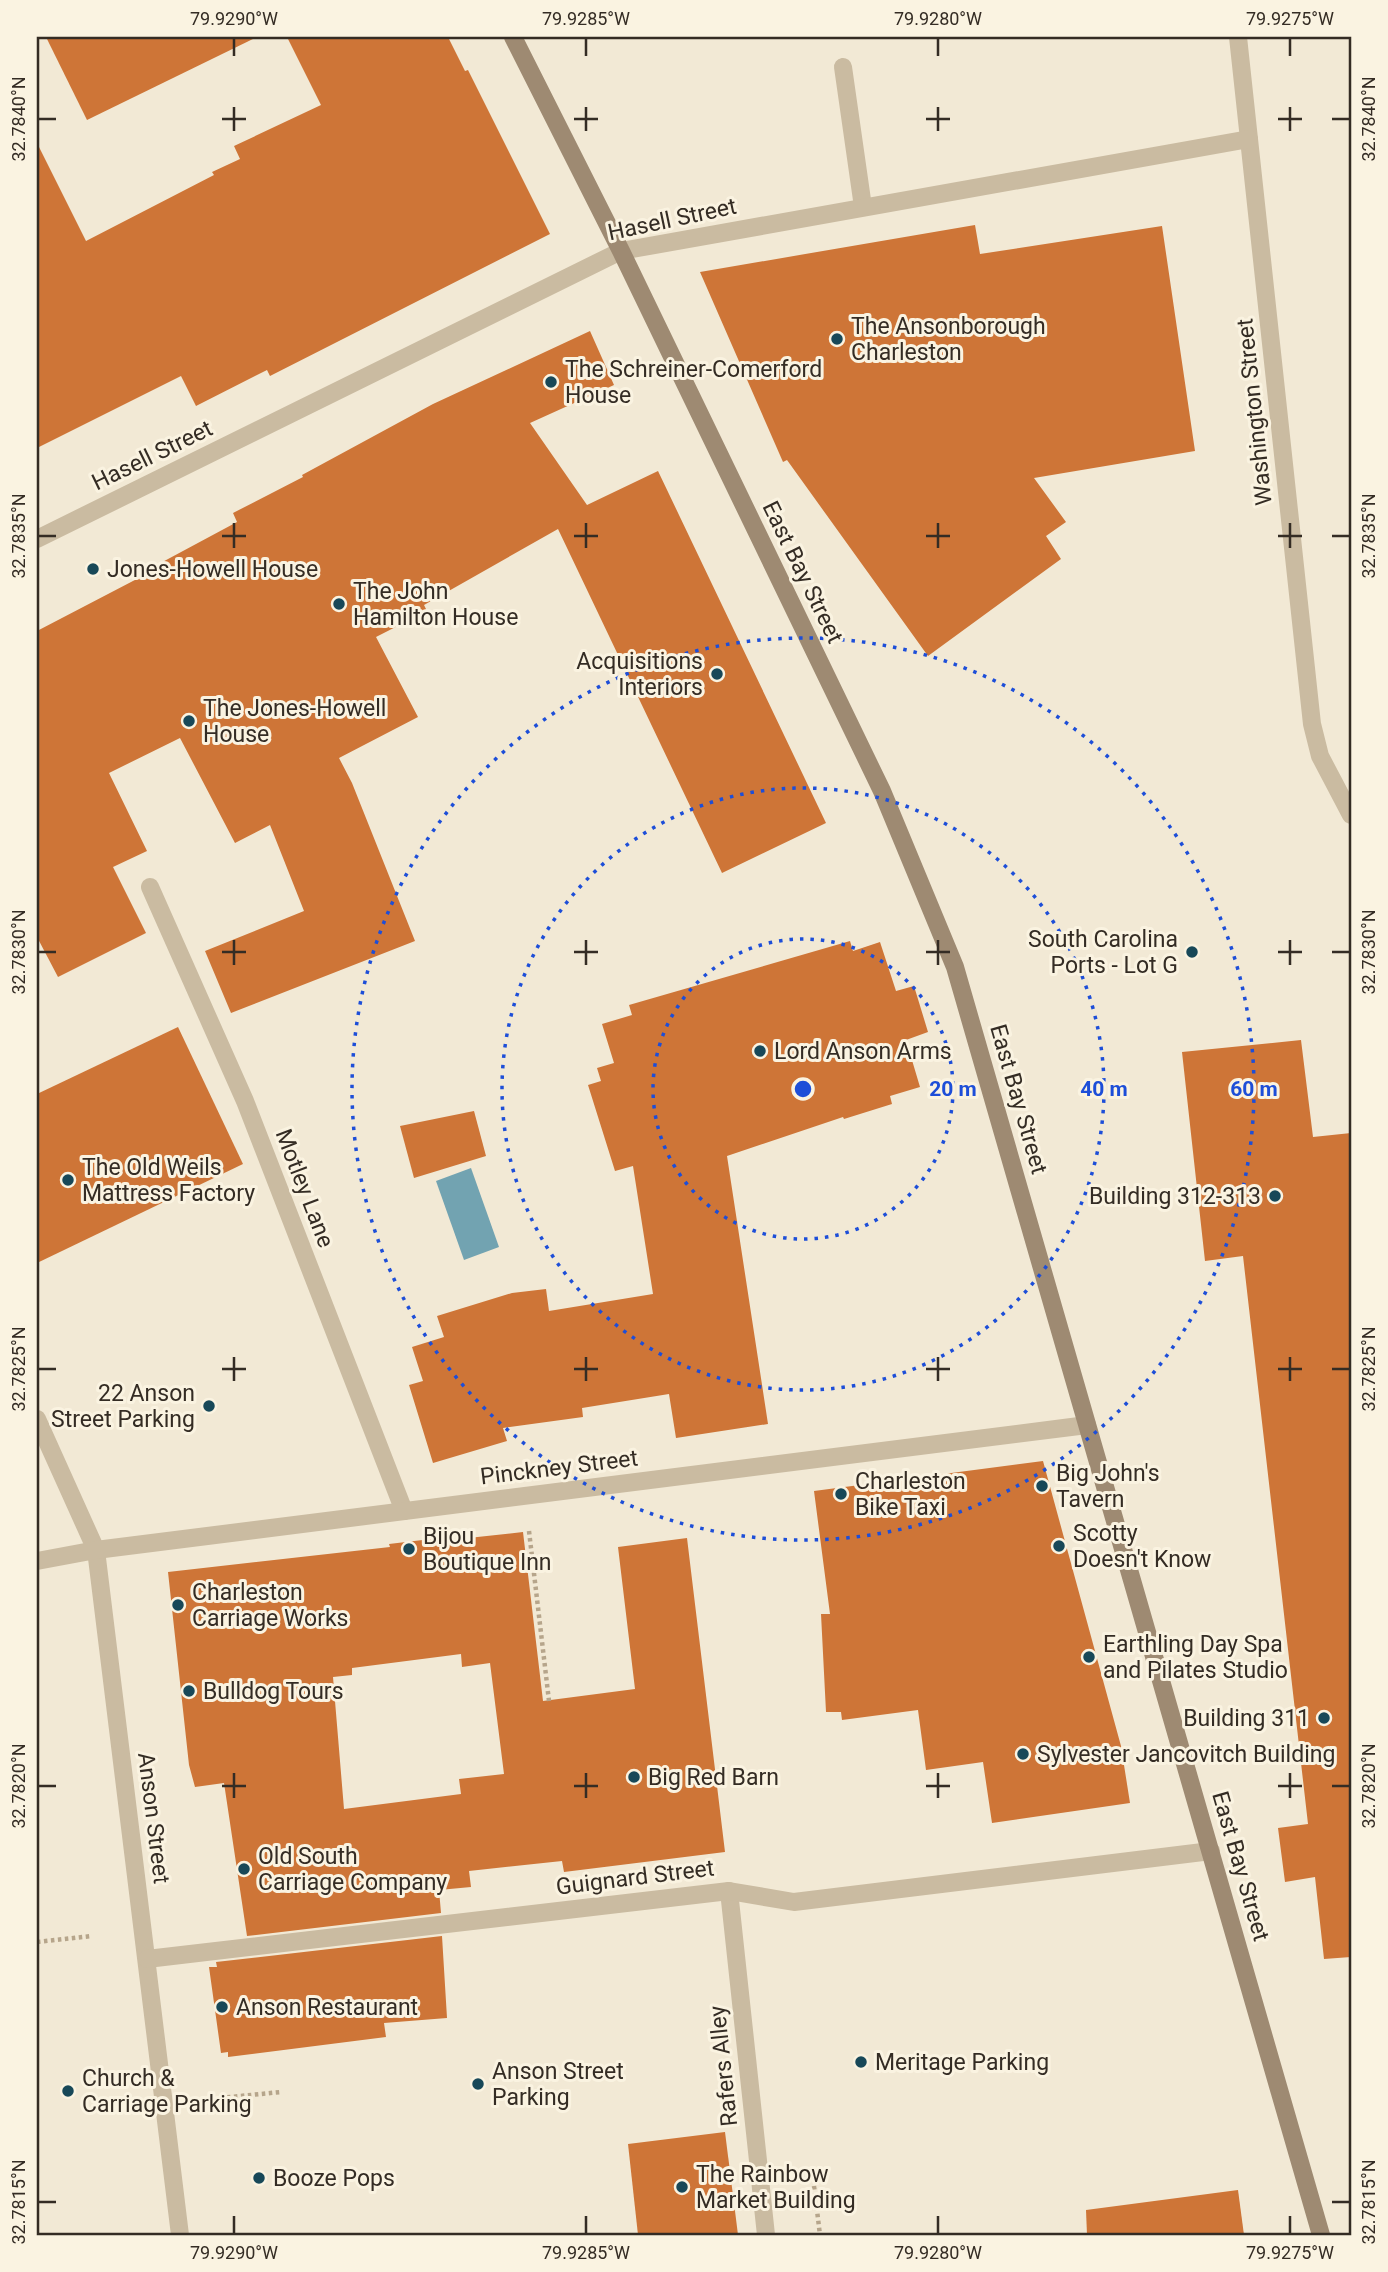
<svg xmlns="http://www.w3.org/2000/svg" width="1388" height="2272" font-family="Roboto,sans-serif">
	<rect width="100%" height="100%" fill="#f2e9d5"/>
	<!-- water -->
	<path fill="#72a3b1" d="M471,1168L499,1247L464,1260L436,1181Z"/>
	<!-- building -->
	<g fill="#ce7537" fill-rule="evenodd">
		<path d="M46,37H257L87,120Z"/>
		<path d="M287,37H448L465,71L468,70L550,234L270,376L267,370L196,406L181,376L37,448V143L86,241L214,175L212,172L240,159L234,146L321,105Z"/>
		<path d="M975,225L980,254L1162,226L1195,451L1034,478L1066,522L1046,536L1061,559L928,656L787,460L783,462L700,272Z"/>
		<path d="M590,331L614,385L530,423L587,505L658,471L826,823L722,873L558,529L424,605L427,611L376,637L418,717L339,758L352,783L415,941L231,1013L205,951L304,911L270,825L235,843L180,738L109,773L147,851L113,867L146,933L58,977L37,937V631L156,569L155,566L237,522L233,513L303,477L302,475L433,404Z"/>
		<path d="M850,941L853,951L880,942L896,991L914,986L928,1032L906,1040L920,1087L890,1096L892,1104L844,1119L843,1117L727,1156L768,1424L676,1438L669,1394L582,1408L583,1417L503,1428L507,1441L433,1463L409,1385L423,1381L412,1347L444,1337L437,1316L512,1293L546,1289L549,1311L653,1294L633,1166L615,1171L588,1085L601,1081L597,1068L614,1063L602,1024L632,1015L629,1005Z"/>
		<path d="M178,1027L243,1164L37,1263V1094Z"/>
		<path d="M1301,1040L1313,1137L1351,1133V1957L1324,1959L1315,1877L1285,1882L1278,1828L1308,1824L1243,1256L1205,1261L1182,1052Z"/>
		<path d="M474,1111L486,1156L414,1178L400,1126Z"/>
		<path d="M1043,1461L1121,1746L1130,1803L992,1823L983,1762L926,1770L918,1710L842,1720L841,1712H826L821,1614H830L814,1491Z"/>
		<path d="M523,1532L543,1701L635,1689L618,1547L687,1538L725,1852L564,1872L562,1861L469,1871L471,1887L439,1890L441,1913L247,1936L224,1783L195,1787L189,1765L168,1572L390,1547L389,1544L431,1539V1542ZM461,1654L462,1667L490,1663L504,1774L459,1779L461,1794L344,1809L333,1677L352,1675V1668Z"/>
		<path d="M442,1936L447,2018L384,2023L386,2037L228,2057V2052L221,2053L209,1967H217L216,1962Z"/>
		<path d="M725,2132L738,2235H638L628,2144Z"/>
		<path d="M1238,2190L1244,2235H1087L1086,2210Z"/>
	</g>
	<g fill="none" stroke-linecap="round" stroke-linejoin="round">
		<!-- path -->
		<g stroke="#b6a58b" stroke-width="4.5" stroke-dasharray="3.5 3.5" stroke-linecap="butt">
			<path d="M529,1531L549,1701"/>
			<path d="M37,1942L92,1936"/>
			<path d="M220,2098L281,2092"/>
			<path d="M814,2186L820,2235"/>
		</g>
		<!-- lane -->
		<g stroke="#cabba1" stroke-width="18">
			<path d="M843,67L863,207"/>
			<path d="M729,1891L766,2235"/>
		</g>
		<!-- street -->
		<g stroke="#cabba1" stroke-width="18">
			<path d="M1238,37L1312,724L1320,756L1351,815"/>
			<path d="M37,539L621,251L1249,139"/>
			<path d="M150,887L245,1101L404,1511"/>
			<path d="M37,1419L96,1550L180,2235"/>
			<path d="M37,1561L96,1550L1087,1425"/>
			<path d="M147,1959L729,1891L794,1902L1211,1851"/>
		</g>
		<!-- secondary -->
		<path stroke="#9e8a72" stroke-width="18" d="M513,37L621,251L882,791L955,967L1321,2235"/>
	</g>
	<!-- ticks -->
	<path fill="none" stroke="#342c24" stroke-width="2.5" d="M234,38V56M586,38V56M938,38V56M1290,38V56M234,107V131M586,107V131M938,107V131M1290,107V131M38,119H56M222,119H246M574,119H598M926,119H950M1278,119H1302M1332,119H1350M234,523V548M586,523V548M938,523V548M1290,523V548M38,536H56M222,536H246M574,536H598M926,536H950M1278,536H1302M1332,536H1350M234,940V965M586,940V965M938,940V965M1290,940V965M38,952H56M222,952H246M574,952H598M926,952H950M1278,952H1302M1332,952H1350M234,1357V1381M586,1357V1381M938,1357V1381M1290,1357V1381M38,1369H56M222,1369H246M574,1369H598M926,1369H950M1278,1369H1302M1332,1369H1350M234,1773V1798M586,1773V1798M938,1773V1798M1290,1773V1798M38,1786H56M222,1786H246M574,1786H598M926,1786H950M1278,1786H1302M1332,1786H1350M38,2202H56M1332,2202H1350M234,2216V2234M586,2216V2234M938,2216V2234M1290,2216V2234"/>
	<!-- distance rings -->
	<g fill="none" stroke="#1d4ed8" stroke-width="3.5" stroke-dasharray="3.5 7">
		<circle cx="803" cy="1089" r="150"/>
		<circle cx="803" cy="1089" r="301"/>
		<circle cx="803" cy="1089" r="451"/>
	</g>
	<!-- markers -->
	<g fill="#184858" stroke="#faf3e1" stroke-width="2.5">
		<circle cx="837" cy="339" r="7"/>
		<circle cx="551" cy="382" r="7"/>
		<circle cx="93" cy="569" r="7"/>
		<circle cx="339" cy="604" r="7"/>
		<circle cx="717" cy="674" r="7"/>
		<circle cx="189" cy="721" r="7"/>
		<circle cx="1192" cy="952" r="7"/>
		<circle cx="760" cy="1051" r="7"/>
		<circle cx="68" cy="1180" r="7"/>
		<circle cx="1275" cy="1196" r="7"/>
		<circle cx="209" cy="1406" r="7"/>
		<circle cx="1042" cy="1486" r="7"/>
		<circle cx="841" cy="1494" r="7"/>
		<circle cx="1059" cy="1546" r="7"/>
		<circle cx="409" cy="1549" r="7"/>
		<circle cx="178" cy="1605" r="7"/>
		<circle cx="1089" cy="1657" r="7"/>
		<circle cx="189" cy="1691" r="7"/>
		<circle cx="1324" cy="1718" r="7"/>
		<circle cx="1023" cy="1754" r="7"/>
		<circle cx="634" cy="1777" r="7"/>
		<circle cx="244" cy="1869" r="7"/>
		<circle cx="222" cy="2007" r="7"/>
		<circle cx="861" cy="2062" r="7"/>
		<circle cx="478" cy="2084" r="7"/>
		<circle cx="68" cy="2091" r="7"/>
		<circle cx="259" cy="2178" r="7"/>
		<circle cx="682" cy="2187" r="7"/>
	</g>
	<g text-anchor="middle" stroke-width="6" stroke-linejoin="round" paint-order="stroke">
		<!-- street labels -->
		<g font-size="23" fill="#342c24" stroke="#faf3e1">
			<text transform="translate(672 219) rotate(-12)" y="8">Hasell Street</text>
			<text transform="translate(1254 412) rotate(-96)" y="8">Washington Street</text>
			<text transform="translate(152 455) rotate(-26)" y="8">Hasell Street</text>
			<text transform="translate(803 572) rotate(64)" y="8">East Bay Street</text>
			<text transform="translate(1019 1099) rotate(74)" y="8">East Bay Street</text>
			<text transform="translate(305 1188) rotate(69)" y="8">Motley Lane</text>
			<text transform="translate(559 1467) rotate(-7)" y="8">Pinckney Street</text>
			<text transform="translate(154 1818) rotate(83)" y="8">Anson Street</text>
			<text transform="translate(1241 1866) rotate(74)" y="8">East Bay Street</text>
			<text transform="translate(635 1877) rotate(-7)" y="8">Guignard Street</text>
			<text transform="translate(723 2066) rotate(-96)" y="8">Rafers Alley</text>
		</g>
		<!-- poi labels -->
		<g font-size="23" fill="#342c24" stroke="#faf3e1" text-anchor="start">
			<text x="851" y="334">The Ansonborough<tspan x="851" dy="26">Charleston</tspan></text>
			<text x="565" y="377">The Schreiner-Comerford<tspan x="565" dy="26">House</tspan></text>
			<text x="107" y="577">Jones-Howell House</text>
			<text x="353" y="599">The John<tspan x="353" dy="26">Hamilton House</tspan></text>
			<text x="703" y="669" text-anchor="end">Acquisitions<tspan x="703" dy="26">Interiors</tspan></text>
			<text x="203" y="716">The Jones-Howell<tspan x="203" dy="26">House</tspan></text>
			<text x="1178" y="947" text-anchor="end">South Carolina<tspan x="1178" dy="26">Ports - Lot G</tspan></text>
			<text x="774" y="1059">Lord Anson Arms</text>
			<text x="82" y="1175">The Old Weils<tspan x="82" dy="26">Mattress Factory</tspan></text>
			<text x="1261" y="1204" text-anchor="end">Building 312-313</text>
			<text x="195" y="1401" text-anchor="end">22 Anson<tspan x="195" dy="26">Street Parking</tspan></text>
			<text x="1056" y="1481">Big John's<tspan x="1056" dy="26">Tavern</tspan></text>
			<text x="855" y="1489">Charleston<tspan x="855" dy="26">Bike Taxi</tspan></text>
			<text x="1073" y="1541">Scotty<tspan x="1073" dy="26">Doesn't Know</tspan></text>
			<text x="423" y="1544">Bijou<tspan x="423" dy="26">Boutique Inn</tspan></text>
			<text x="192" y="1600">Charleston<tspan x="192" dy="26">Carriage Works</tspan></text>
			<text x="1103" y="1652">Earthling Day Spa<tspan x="1103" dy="26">and Pilates Studio</tspan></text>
			<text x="203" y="1699">Bulldog Tours</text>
			<text x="1310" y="1726" text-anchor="end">Building 311</text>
			<text x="1037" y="1762">Sylvester Jancovitch Building</text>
			<text x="648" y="1785">Big Red Barn</text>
			<text x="258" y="1864">Old South<tspan x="258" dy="26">Carriage Company</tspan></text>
			<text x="236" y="2015">Anson Restaurant</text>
			<text x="875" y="2070">Meritage Parking</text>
			<text x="492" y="2079">Anson Street<tspan x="492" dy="26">Parking</tspan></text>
			<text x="82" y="2086">Church &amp;<tspan x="82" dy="26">Carriage Parking</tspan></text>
			<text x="696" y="2182">The Rainbow<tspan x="696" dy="26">Market Building</tspan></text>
			<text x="273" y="2186">Booze Pops</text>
		</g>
	</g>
	<circle cx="803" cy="1089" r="10" fill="#1d4ed8" stroke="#faf3e1" stroke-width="3.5"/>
	<g font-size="21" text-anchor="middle" font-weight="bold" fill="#1d4ed8" stroke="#faf3e1" stroke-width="6" stroke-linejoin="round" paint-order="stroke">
		<text x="953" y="1096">20 m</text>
		<text x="1104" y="1096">40 m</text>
		<text x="1254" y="1096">60 m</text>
	</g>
	<!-- border -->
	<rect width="1388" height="2272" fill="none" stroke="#faf3e1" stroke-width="77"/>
	<rect x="38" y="38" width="1312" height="2196" fill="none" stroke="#342c24" stroke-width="2.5"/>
	<g font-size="18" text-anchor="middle" fill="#342c24">
		<text x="234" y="25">79.9290°W</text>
		<text x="586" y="25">79.9285°W</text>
		<text x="938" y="25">79.9280°W</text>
		<text x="1290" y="25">79.9275°W</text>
		<text transform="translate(19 119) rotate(-90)" y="6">32.7840°N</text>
		<text transform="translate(1369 119) rotate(-90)" y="6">32.7840°N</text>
		<text transform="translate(19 536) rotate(-90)" y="6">32.7835°N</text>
		<text transform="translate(1369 536) rotate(-90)" y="6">32.7835°N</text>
		<text transform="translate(19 952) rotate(-90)" y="6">32.7830°N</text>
		<text transform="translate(1369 952) rotate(-90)" y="6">32.7830°N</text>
		<text transform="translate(19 1369) rotate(-90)" y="6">32.7825°N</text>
		<text transform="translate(1369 1369) rotate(-90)" y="6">32.7825°N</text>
		<text transform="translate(19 1786) rotate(-90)" y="6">32.7820°N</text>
		<text transform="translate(1369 1786) rotate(-90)" y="6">32.7820°N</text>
		<text transform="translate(19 2202) rotate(-90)" y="6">32.7815°N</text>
		<text transform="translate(1369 2202) rotate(-90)" y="6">32.7815°N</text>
		<text x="234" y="2259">79.9290°W</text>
		<text x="586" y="2259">79.9285°W</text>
		<text x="938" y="2259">79.9280°W</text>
		<text x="1290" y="2259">79.9275°W</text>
	</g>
</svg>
